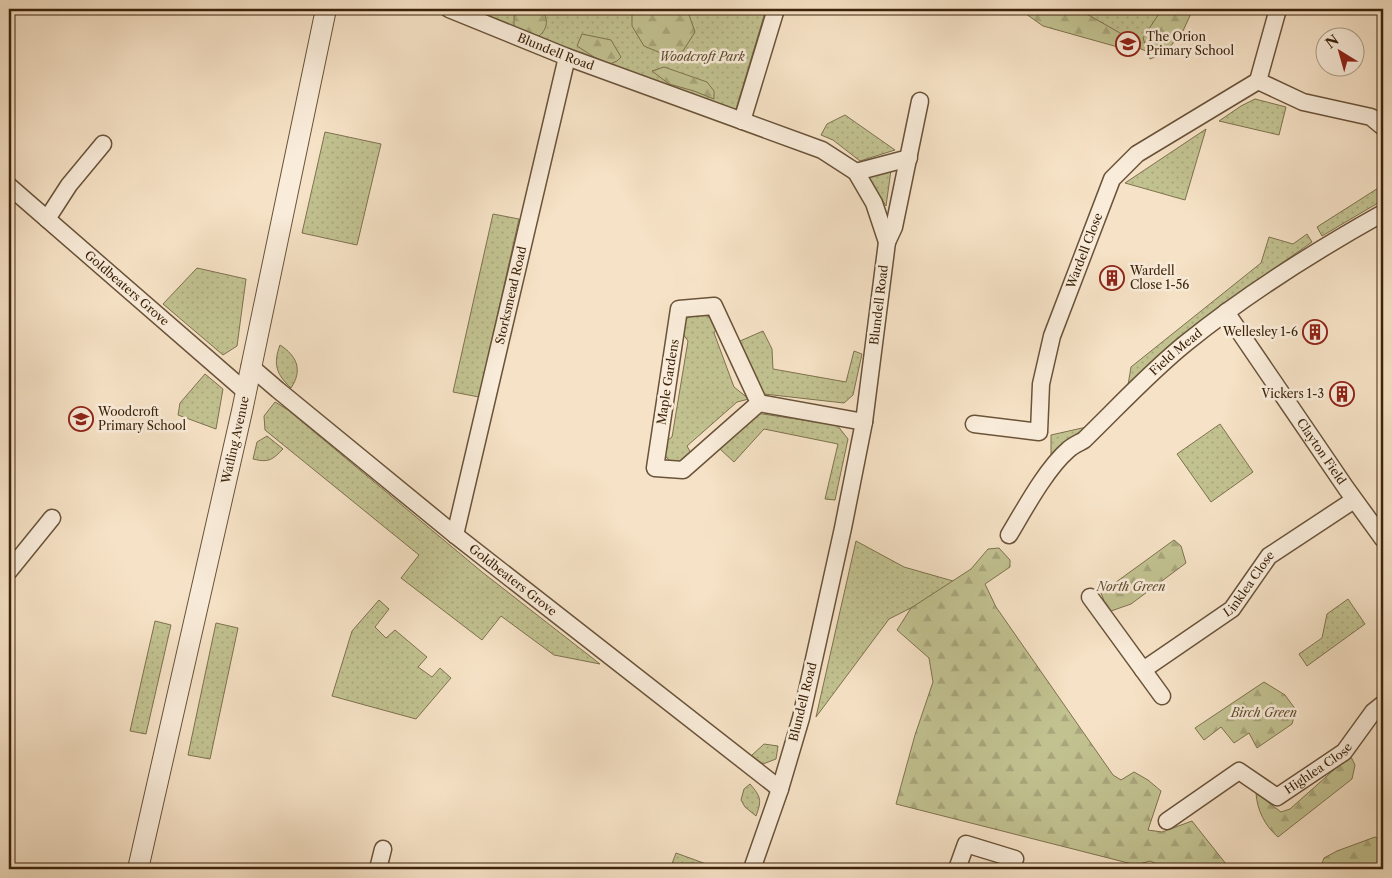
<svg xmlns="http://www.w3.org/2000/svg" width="1392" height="878" font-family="'Libre Caslon Text',serif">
	<defs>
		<pattern id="grass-dots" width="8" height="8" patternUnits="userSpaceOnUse" patternTransform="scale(1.25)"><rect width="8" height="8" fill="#c2c291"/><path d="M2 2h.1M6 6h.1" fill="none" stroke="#a8a67c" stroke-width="1.8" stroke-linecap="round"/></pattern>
		<pattern id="forest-firs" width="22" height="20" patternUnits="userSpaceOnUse" patternTransform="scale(1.25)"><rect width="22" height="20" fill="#c2c291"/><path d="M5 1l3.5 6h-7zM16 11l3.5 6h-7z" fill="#a8a67c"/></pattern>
	</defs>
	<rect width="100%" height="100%" fill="#f6e2c6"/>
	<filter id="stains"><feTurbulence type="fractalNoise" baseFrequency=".004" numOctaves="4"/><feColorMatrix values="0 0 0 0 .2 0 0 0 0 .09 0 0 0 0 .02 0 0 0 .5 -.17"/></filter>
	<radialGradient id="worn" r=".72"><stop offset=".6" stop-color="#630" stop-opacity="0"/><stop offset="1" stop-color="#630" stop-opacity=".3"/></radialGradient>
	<!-- grass -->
	<g fill="url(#grass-dots)" stroke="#7f724e">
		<path d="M479,9H766L733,119L477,20Z"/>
		<path d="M1048,9H1179L1151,53L1057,15Z"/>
		<path d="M1255,99L1286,107L1279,135L1219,121L1241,106Z"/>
		<path d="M845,115L895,150L860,161L833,140L821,135L827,124Z"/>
		<path d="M1206,129L1185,200L1125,183Z"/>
		<path d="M325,132L381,144L357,245L302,233Z"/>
		<path d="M891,170L886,206L868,177Z"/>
		<path d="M1383,185V200L1322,236L1317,227Z"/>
		<path d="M493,214L519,219L479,397L453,392Z"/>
		<path d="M1307,234L1312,242L1265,275L1127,391L1131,367L1261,263L1269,237L1293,244Z"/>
		<path d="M197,268L246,279L237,346L223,355L163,304Z"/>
		<path d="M696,314L708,316L718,326L714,333L734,387L749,399L737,402L687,446L691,453L684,460L672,463L662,453L664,443L672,437L688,341L681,331L685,319Z"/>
		<path d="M763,331L772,349L773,369L846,382L854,351L862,354L853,395L844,403L764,394L740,341Z"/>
		<path d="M280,345C297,356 303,370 291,388C276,374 273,364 280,345Z"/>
		<path d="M205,374L223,389L216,429L178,415L180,403Z"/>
		<path d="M275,402L288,410L482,572L600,664L554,655L501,616L482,640L401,578L419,555L265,430L264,416Z"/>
		<path d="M756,413L837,425L848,439L835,500L825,499L838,444L764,429L734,462L720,449Z"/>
		<path d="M1220,424L1253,472L1211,502L1177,454Z"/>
		<path d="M1091,426L1051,463V435Z"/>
		<path d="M267,436L283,449C272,460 269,463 253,459L257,442Z"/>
		<path d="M856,541L904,567L960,583L889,619L816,717Z"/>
		<path d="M1348,599L1365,624L1307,666L1299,654L1322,638L1327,614Z"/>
		<path d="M379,600L389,609L375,627L386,638L395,630L427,657L418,667L432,677L440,668L451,678L416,719L332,696L352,631Z"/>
		<path d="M155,621L171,625L146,734L130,731Z"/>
		<path d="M216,623L238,628L210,759L188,755Z"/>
		<path d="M764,744L778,746L776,759L763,764L751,756Z"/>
		<path d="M750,784C761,797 762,800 756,816L745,807L741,800L744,789Z"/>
		<path d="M676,853L720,869H670Z"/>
	</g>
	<!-- forest -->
	<g fill="url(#forest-firs)" stroke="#7f724e">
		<path d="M519,9H540C551,19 547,33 534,39L514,27V16Z"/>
		<path d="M632,9H687L695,32L683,51L668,56L644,46L632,26Z"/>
		<path d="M1019,9H1078L1134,41L1125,49L1043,26Z"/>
		<path d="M1162,9H1193L1183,31L1165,53L1150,59L1143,38Z"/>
		<path d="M582,34L611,40L621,57L617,61L610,64L594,57L577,46Z"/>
		<path d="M664,67L707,82L714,91V99L694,91L669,84L652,71Z"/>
		<path d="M1174,540L1181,546L1186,563L1131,604L1111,611L1105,603L1101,593Z"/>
		<path d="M999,548L1010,560V567L985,584L996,607L1113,775L1121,780L1134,772L1148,780L1161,791L1148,830L1162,832L1192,821L1230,869H1168L1150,861L1136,865L896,804L915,735L933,682L929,658L897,630L911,608L971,569L988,549Z"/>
		<path d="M1264,682L1285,695L1296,710L1292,724L1257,748L1249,733L1234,743L1221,727L1204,740L1195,728Z"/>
		<path d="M1351,757L1355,765L1352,779L1278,837C1265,826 1257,810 1256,793L1281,812L1290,809L1336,768Z"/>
		<path d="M1375,837L1383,842V869H1320L1324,858L1337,851Z"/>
	</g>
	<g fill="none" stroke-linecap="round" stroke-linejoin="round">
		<defs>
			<g id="minor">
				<path id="s1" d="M449,9L567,57L822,150L856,172L874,203L887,242L864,422L843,528L801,718L780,789L752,869"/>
				<path d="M1258,81L1303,102L1371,117L1383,127"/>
				<path d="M1258,81L1278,9"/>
				<path d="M742,121L776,9"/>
				<path d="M856,172L909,158"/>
				<path id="s2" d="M9,186L245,391"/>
				<path d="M47,219L69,185L103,144"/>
				<path d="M887,242L894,227L920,101"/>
				<path id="s3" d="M1226,312L1346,488L1383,539"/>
				<path id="s4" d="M250,366L278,390L455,535L780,789"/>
				<path d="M759,403L714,306L679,309L655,468L683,470L759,403L864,422"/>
				<path id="s5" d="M974,424L1039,432L1041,384L1052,336L1112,179L1137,154L1258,81"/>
				<path id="s6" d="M455,535L567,57"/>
				<path id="s7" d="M1009,535C1024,510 1046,469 1068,450C1072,446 1079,443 1084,440C1118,407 1150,372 1186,343C1248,293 1315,251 1383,213"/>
				<path d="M9,571L52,518"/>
				<path d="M1090,597L1162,696"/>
				<path id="s8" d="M1143,670L1232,609L1269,556L1354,500"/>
				<path id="s9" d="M1167,821L1239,771L1277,797L1344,752L1373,712L1383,704"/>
				<path d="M378,869L383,849"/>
				<path d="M957,869L966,844L1015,859"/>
			</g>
			<g id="tertiary">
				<path id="s10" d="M138,869L242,411L326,9"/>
			</g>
		</defs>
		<!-- minor casing -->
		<use href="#minor" stroke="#6a5339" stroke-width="19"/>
		<!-- tertiary casing -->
		<use href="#tertiary" stroke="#6a5339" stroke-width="22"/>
		<!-- minor -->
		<use href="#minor" stroke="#f9ecda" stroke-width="16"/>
		<!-- tertiary -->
		<use href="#tertiary" stroke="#f9ecda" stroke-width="20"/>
	</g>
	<!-- icons -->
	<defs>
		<symbol id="school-ring" viewBox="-11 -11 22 22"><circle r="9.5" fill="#f9ecda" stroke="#8f2418" stroke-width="1.5"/><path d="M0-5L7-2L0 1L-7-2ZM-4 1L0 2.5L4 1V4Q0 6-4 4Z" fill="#8f2418"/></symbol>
		<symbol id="building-ring" viewBox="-11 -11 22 22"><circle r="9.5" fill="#f9ecda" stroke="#8f2418" stroke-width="1.5"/><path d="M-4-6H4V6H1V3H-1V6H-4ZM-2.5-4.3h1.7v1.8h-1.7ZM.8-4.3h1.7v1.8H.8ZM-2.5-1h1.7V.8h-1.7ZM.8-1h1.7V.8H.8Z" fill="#8f2418"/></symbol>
	</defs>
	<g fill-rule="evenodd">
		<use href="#school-ring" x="1114" y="30" width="28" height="28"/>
		<use href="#building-ring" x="1098" y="264" width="28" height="28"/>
		<use href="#building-ring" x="1301" y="318" width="28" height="28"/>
		<use href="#building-ring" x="1328" y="380" width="28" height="28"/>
		<use href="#school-ring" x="67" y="405" width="28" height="28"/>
	</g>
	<g text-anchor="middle" stroke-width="5" stroke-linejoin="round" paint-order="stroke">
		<!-- poi labels -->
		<g font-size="12" fill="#3c230a" stroke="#f9ecda" text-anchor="start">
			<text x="1146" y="41">The Orion<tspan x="1146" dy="14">Primary School</tspan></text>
			<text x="1130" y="275">Wardell<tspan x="1130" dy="14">Close 1-56</tspan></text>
			<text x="1298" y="336" text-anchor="end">Wellesley 1-6</text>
			<text x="1324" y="398" text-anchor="end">Vickers 1-3</text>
			<text x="98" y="416">Woodcroft<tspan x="98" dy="14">Primary School</tspan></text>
		</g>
		<!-- street labels -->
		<g font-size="12" fill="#3c230a" stroke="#f9ecda">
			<text dy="4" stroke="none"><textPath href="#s1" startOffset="115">Blundell Road</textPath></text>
			<text dy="4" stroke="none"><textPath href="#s5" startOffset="254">Wardell Close</textPath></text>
			<text dy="4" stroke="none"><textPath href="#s2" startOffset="156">Goldbeaters Grove</textPath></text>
			<text dy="4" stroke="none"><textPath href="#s6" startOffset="246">Storksmead Road</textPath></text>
			<text transform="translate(879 305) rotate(-83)" y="4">Blundell Road</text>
			<text dy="4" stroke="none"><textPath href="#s7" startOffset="250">Field Mead</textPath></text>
			<text transform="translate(668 382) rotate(-81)" y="4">Maple Gardens</text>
			<text dy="4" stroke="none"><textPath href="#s10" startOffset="440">Watling Avenue</textPath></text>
			<text dy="4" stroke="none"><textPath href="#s3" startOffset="169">Clayton Field</textPath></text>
			<text dy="4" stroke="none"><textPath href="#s4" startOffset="339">Goldbeaters Grove</textPath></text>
			<text dy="4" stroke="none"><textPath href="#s8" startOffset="138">Linklea Close</textPath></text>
			<text transform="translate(803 702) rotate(-76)" y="4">Blundell Road</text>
			<text dy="4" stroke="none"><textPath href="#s9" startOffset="184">Highlea Close</textPath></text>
		</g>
		<!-- park labels -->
		<g font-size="12" font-style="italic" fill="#5e4b2c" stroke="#f9ecda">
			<text x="702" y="61">Woodcroft Park</text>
			<text x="1131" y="591">North Green</text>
			<text x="1264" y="717">Birch Green</text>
		</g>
	</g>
	<!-- margin -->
	<rect width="1392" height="878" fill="none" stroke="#f6e2c6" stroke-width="30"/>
	<rect x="10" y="10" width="1372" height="858" fill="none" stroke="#3c230a" stroke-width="2.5"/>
	<rect x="15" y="15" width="1362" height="848" fill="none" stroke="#3c230a"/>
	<!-- north arrow -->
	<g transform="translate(1340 52) rotate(323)"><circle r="24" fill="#f9ecda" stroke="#ad9c87"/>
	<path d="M0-4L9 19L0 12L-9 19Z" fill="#8f2418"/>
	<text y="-8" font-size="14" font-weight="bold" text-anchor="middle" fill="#3c230a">N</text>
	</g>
	<rect width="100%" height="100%" filter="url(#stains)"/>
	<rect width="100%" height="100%" fill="url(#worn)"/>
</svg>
